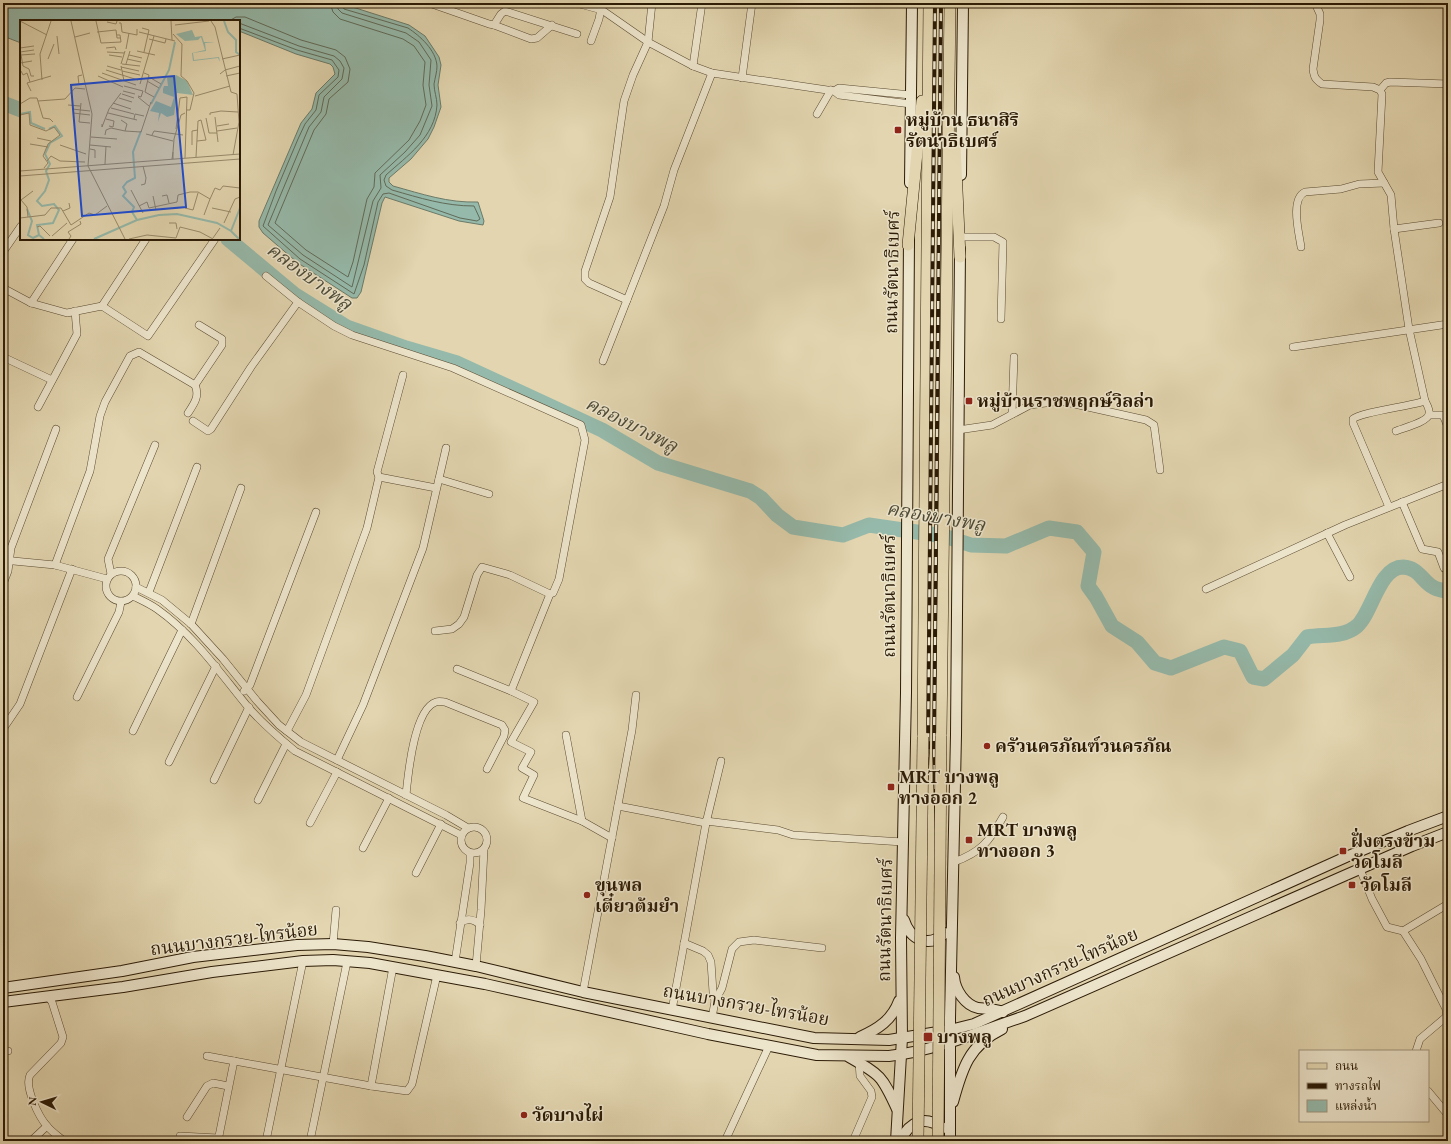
<svg xmlns="http://www.w3.org/2000/svg" width="1451" height="1144" font-family="'EB Garamond','Noto Serif Thai',serif">
	<rect width="100%" height="100%" fill="#e2d5af"/>
	<filter id="stains"><feTurbulence type="fractalNoise" baseFrequency=".005" numOctaves="4"/><feColorMatrix values="0 0 0 0 .2 0 0 0 0 .09 0 0 0 0 .02 0 0 0 .5 -.17"/></filter>
	<radialGradient id="worn" r=".72"><stop offset=".6" stop-color="#630" stop-opacity="0"/><stop offset="1" stop-color="#630" stop-opacity=".3"/></radialGradient>
	<!-- water -->
	<path fill="#95b9aa" stroke="#6b7a68" d="M3,3H340L409,25L425,36L439,57L441,65L438,85L441,107L434,127L428,139L411,159L389,178V182L393,186C422,194 448,203 478,202L484,221L483,225L459,221L385,197L382,203L361,292L357,298H352L298,263L263,233L259,227V221L301,123L312,109L316,93L335,74L333,67L330,64L296,54L239,31V21H21V43L3,36Z"/>
	<g fill="none" stroke-linecap="round" stroke-linejoin="round">
		<!-- shore -->
		<g stroke="#606a58" stroke-width="1">
			<path d="M229,21L236,17H245L301,40L336,50L345,57L350,69L348,82L329,99L326,114L314,130L275,223L306,250L348,277L353,262L367,199L374,187L375,173L409,140L420,121L426,105L423,85L425,62L414,46L403,39L340,19L333,12L330,3"/>
			<path d="M239,23L299,46L334,56L340,61L344,68L342,79L324,97L321,112L309,127L268,225L303,255L352,287L373,201L381,188L380,175L405,152L420,135L432,106L429,85L431,60L419,42L406,33L342,13L338,9L336,3"/>
			<path d="M239,28L297,50L332,60L339,70L338,77L319,95L316,110L305,124L298,139L276,191L263,226L300,259L354,294L364,265L378,202L383,194L389,193L460,218L477,221L480,219L474,206C445,206 420,198 392,190L386,186L384,180L386,175C407,156 435,137 437,105C437,98 434,91 434,84C435,78 437,72 437,66C436,50 420,36 408,28L344,9L341,3"/>
		</g>
		<!-- river -->
		<g stroke="#95b9aa" stroke-width="15">
			<path d="M3,103L21,110"/>
			<path d="M228,239L294,294L347,327L406,348L457,363L602,430L658,463L750,491L761,498L777,515L793,527L843,535L869,525L944,536L971,545L1006,546L1049,528L1077,532L1094,552L1088,586L1096,597L1112,626L1137,642L1155,663L1171,668L1224,647L1240,651L1253,677L1264,679L1293,655L1307,637C1324,634 1343,638 1357,626C1372,613 1379,567 1403,567C1419,568 1422,581 1433,587C1437,590 1444,590 1448,592"/>
		</g>
		<defs>
			<g id="street">
				<path d="M429,3L489,24L494,25L501,14L505,11L577,34"/>
				<path d="M576,3L602,10L648,42L693,66L712,73L834,91"/>
				<path d="M1315,3L1320,14V20L1313,69C1314,77 1315,79 1322,84L1373,87L1380,90L1382,94L1378,172L1391,195L1394,229L1409,329L1425,401C1411,406 1361,412 1353,419V423L1389,507"/>
				<path d="M494,25L531,39L537,38L552,25"/>
				<path d="M591,41L599,19L602,3"/>
				<path d="M693,66L702,3"/>
				<path d="M742,78L752,3"/>
				<path d="M1380,90L1386,83L1390,82L1448,84"/>
				<path d="M911,104L839,95L834,91L839,88L911,95"/>
				<path d="M817,114L831,90"/>
				<path d="M1394,229L1439,223"/>
				<path d="M960,237H994L1003,242L1001,319"/>
				<path d="M1301,247C1299,233 1290,199 1305,192L1341,189L1359,184L1384,183"/>
				<path d="M3,252L21,226"/>
				<path d="M266,276L298,302L334,326L352,335L453,368L581,425L585,440L559,579L553,593L550,594L510,575L482,567L477,575L464,617L459,624L452,629L435,631"/>
				<path d="M3,288L31,303L67,313L102,306L148,336L215,239"/>
				<path d="M627,300L589,283L585,279V271L610,197L624,101L633,75L648,42L652,3"/>
				<path d="M31,303L73,239"/>
				<path d="M102,306L146,239"/>
				<path d="M1293,347L1448,324"/>
				<path d="M3,357L52,380"/>
				<path d="M603,361L664,206L674,170L712,73"/>
				<path d="M403,375L377,472L379,477L436,488"/>
				<path d="M195,385L222,345V339L199,325"/>
				<path d="M38,407L77,334L75,311"/>
				<path d="M1012,414L1014,357"/>
				<path d="M1429,415H1443L1448,427"/>
				<path d="M193,421L208,431L211,429L251,367L298,302"/>
				<path d="M958,430L992,425L1030,405L1061,401L1146,420L1154,425L1160,470"/>
				<path d="M1396,431C1403,428 1428,422 1429,414C1430,409 1427,405 1425,401"/>
				<path d="M439,479L489,494"/>
				<path d="M1402,502L1422,549L1438,552L1444,568"/>
				<path d="M1327,533L1350,577"/>
				<path d="M3,560L55,565L107,579"/>
				<path d="M55,565L90,471L100,416L105,402L130,356L139,352L195,385C200,396 194,404 188,413"/>
				<circle cx="121" cy="586" r="15"/>
				<path d="M111,574L108,559L155,445"/>
				<path d="M3,584L8,571L11,548L56,429"/>
				<path d="M136,587L162,600L191,624L223,659L257,701L279,725L301,742L446,815L468,828"/>
				<path d="M1206,589L1345,525L1448,484"/>
				<path d="M149,592L197,467"/>
				<path d="M550,594L511,691L534,702L511,742L531,752L522,768L534,775L523,798L582,821"/>
				<path d="M133,596C141,600 150,604 157,609C194,635 220,673 248,707C262,723 278,737 295,751L461,835"/>
				<path d="M191,624L241,488"/>
				<path d="M457,669L511,691"/>
				<path d="M244,691L250,685L316,512"/>
				<path d="M77,697L119,612L121,602"/>
				<path d="M3,729L20,704L72,569"/>
				<path d="M133,731L182,630"/>
				<path d="M287,731L306,695L367,528L379,477"/>
				<path d="M566,735L582,821L612,838"/>
				<path d="M337,760L363,705L423,548L446,448"/>
				<path d="M169,762L216,666"/>
				<path d="M214,780L249,707"/>
				<path d="M406,795C408,775 414,709 436,702C439,701 443,702 445,702L502,725L505,730L504,736L487,769"/>
				<path d="M258,800L286,744"/>
				<path d="M618,806L706,823"/>
				<path d="M706,821L778,830L793,835L903,842"/>
				<path d="M310,823L337,772"/>
				<circle cx="474" cy="840" r="13"/>
				<path d="M363,848L389,798"/>
				<path d="M954,862C981,852 989,842 1003,817"/>
				<path d="M1360,869L1372,899L1387,927L1403,931L1421,959L1446,1009V1017L1420,1039L1416,1051"/>
				<path d="M416,873L441,824"/>
				<path d="M460,923C467,918 474,919 480,925"/>
				<path d="M1403,931L1448,904"/>
				<path d="M684,943L703,951L708,955L711,962L713,992L715,1001L712,1018"/>
				<path d="M333,944L336,910"/>
				<path d="M455,962L470,863V853"/>
				<path d="M476,966L481,910L484,849"/>
				<path d="M583,992L632,730L636,695"/>
				<path d="M49,998L52,1002L63,1037L61,1043L30,1075C24,1087 39,1117 47,1126C52,1132 58,1136 64,1141"/>
				<path d="M715,1001L722,988L732,949L739,942L754,940L822,948"/>
				<path d="M672,1010L706,823L721,761"/>
				<path d="M3,1051H8"/>
				<path d="M207,1056L371,1086L407,1091L412,1084L437,975"/>
				<path d="M371,1086L393,967"/>
				<path d="M1428,1091L1448,1115"/>
				<path d="M187,1117L207,1086L213,1083L228,1086"/>
				<path d="M180,1136L218,1138"/>
				<path d="M31,1141L47,1126"/>
				<path d="M218,1141L234,1061"/>
				<path d="M266,1141L303,961"/>
				<path d="M310,1141L347,962"/>
				<path d="M725,1141L769,1046"/>
				<path d="M853,1141L872,1097L871,1091L860,1076L859,1062"/>
			</g>
			<g id="secondary">
				<path d="M961,175L963,3"/>
				<path d="M910,183L912,3"/>
				<path d="M904,920C910,939 928,949 945,933"/>
				<path d="M954,977C955,990 965,1005 978,1008C987,1009 994,1009 1003,1012"/>
				<path d="M3,988L122,971L193,957L297,945L333,944L368,947L425,956L476,966L583,992L814,1038L889,1040L950,1030L974,1024L1346,857L1408,831L1448,816"/>
				<path d="M3,1002L123,987L212,972L303,961L333,960L370,963L485,984L708,1034L817,1055L889,1056C935,1051 981,1031 1025,1016L1412,846L1448,832"/>
				<path d="M860,1037C878,1029 892,1020 899,1001"/>
				<path d="M849,1057C881,1075 882,1076 897,1109"/>
				<path d="M953,1102C962,1069 969,1045 1002,1029"/>
				<path d="M896,1141L902,1038L901,938L906,693L909,237"/>
				<path d="M900,1141C910,1121 924,1115 943,1128"/>
				<path d="M950,1141V1018L956,735L960,249"/>
			</g>
			<g id="primary">
				<path d="M955,146L960,257"/>
				<path d="M908,245L922,101"/>
				<path d="M941,736L950,3"/>
				<path d="M923,737L929,3"/>
			</g>
		</defs>
		<!-- street casing -->
		<use href="#street" stroke="#5a4a30" stroke-width="8"/>
		<!-- secondary casing -->
		<use href="#secondary" stroke="#2c1b06" stroke-width="12"/>
		<!-- primary casing -->
		<use href="#primary" stroke="#2c1b06" stroke-width="12"/>
		<!-- street -->
		<use href="#street" stroke="#ece4cb" stroke-width="7"/>
		<!-- secondary -->
		<use href="#secondary" stroke="#ece4cb" stroke-width="10"/>
		<!-- primary -->
		<use href="#primary" stroke="#e2d5af" stroke-width="11"/>
		<defs>
			<g id="rail">
				<path d="M920,1141L922,862L928,749L935,3"/>
				<path d="M935,1141L938,862L934,749L941,3"/>
			</g>
		</defs>
		<!-- rail casing -->
		<use href="#rail" stroke="#2c1b06" stroke-width="4"/>
		<!-- rail -->
		<use href="#rail" stroke="#ece4cb" stroke-width="2.5" stroke-dasharray="8" stroke-linecap="butt"/>
		<defs>
			<g id="primary-bridge">
				<path d="M918,1141L923,737"/>
				<path d="M938,1141L941,736"/>
			</g>
		</defs>
		<!-- primary-bridge casing -->
		<use href="#primary-bridge" stroke="#2c1b06" stroke-width="12" stroke-linecap="butt"/>
		<!-- primary-bridge -->
		<use href="#primary-bridge" stroke="#e2d5af" stroke-width="11"/>
	</g>
	<!-- markers -->
	<g fill="#8f2418" stroke="#ece4cb" stroke-width="1.5">
		<rect x="894" y="126" width="8" height="8" rx="2"/>
		<rect x="965" y="397" width="8" height="8" rx="2"/>
		<circle cx="987" cy="746" r="4"/>
		<rect x="887" y="783" width="8" height="8" rx="2"/>
		<rect x="965" y="836" width="8" height="8" rx="2"/>
		<rect x="1339" y="847" width="8" height="8" rx="2"/>
		<rect x="1348" y="881" width="8" height="8" rx="2"/>
		<circle cx="587" cy="895" r="4"/>
		<rect x="923" y="1032" width="10" height="10" rx="2"/>
		<circle cx="524" cy="1115" r="4"/>
	</g>
	<g text-anchor="middle" stroke-width="3" stroke-linejoin="round" paint-order="stroke">
		<!-- poi labels -->
		<g font-size="18" font-weight="bold" fill="#2c1b06" stroke="#ece4cb" text-anchor="start">
			<text x="906" y="126">หมู่บ้าน ธนาสิริ<tspan x="906" dy="21">รัตนาธิเบศร์</tspan></text>
			<text x="977" y="407">หมู่บ้านราชพฤกษ์วิลล่า</text>
			<text x="995" y="752">ครัวนครภัณฑ์วนครภัณ</text>
			<text x="899" y="783">MRT บางพลู<tspan x="899" dy="21">ทางออก 2</tspan></text>
			<text x="977" y="836">MRT บางพลู<tspan x="977" dy="21">ทางออก 3</tspan></text>
			<text x="1351" y="847">ฝั่งตรงข้าม<tspan x="1351" dy="21">วัดโมลี</tspan></text>
			<text x="595" y="891">ขุนพล<tspan x="595" dy="21">เตี๋ยวต้มยำ</tspan></text>
			<text x="1360" y="891">วัดโมลี</text>
			<text x="937" y="1043">บางพลู</text>
			<text x="532" y="1121">วัดบางไผ่</text>
		</g>
		<!-- street labels -->
		<g font-size="18" fill="#2c1b06" stroke="#ece4cb">
			<text transform="translate(892 272) rotate(-89)" y="6">ถนนรัตนาธิเบศร์</text>
			<text transform="translate(889 596) rotate(-90)" y="6">ถนนรัตนาธิเบศร์</text>
			<text transform="translate(885 920) rotate(-89)" y="6">ถนนรัตนาธิเบศร์</text>
			<text transform="translate(234 939) rotate(-7)" y="6">ถนนบางกรวย-ไทรน้อย</text>
			<text transform="translate(1060 967) rotate(-24)" y="6">ถนนบางกรวย-ไทรน้อย</text>
			<text transform="translate(746 1005) rotate(10)" y="6">ถนนบางกรวย-ไทรน้อย</text>
		</g>
		<!-- water labels -->
		<g font-size="19" font-style="italic" fill="#4c4a37" stroke="#ece4cb">
			<text transform="translate(310 276) rotate(36)" y="7">คลองบางพลู</text>
			<text transform="translate(632 424) rotate(27)" y="7">คลองบางพลู</text>
			<text transform="translate(936 516) rotate(10)" y="7">คลองบางพลู</text>
		</g>
	</g>
	<!-- overview -->
	<g transform="translate(20 20)">
		<rect width="220" height="220" fill="#e2d5af"/>
		<path d="M172,10L175,17L182,16L184,22H195L185,23L186,31L173,33L174,40L199,37L200,42L198,38L173,41L172,33L185,30L181,17L178,20L165,21L156,14ZM156,55L167,61L173,75L157,73L154,95L147,97L141,93L138,102L139,93L130,91L136,81L151,87L154,77L143,73V69L144,66H148L147,58Z" fill="#95b9aa"/>
		<path fill="none" stroke="#95b9aa" stroke-width="2" d="M204,1L208,12L216,20V32L220,35M131,84L149,50L155,22M0,94L10,92L11,103L25,109M7,189L12,201L8,215L13,218L19,215M117,200L112,192L114,187L103,176L106,172L103,167L107,162L115,158L113,132L121,111M211,211L220,188M24,219L19,215L17,205L33,203L39,190L34,184L22,186L17,181L25,171L29,160L26,151L30,144L25,134L30,123L42,116L35,106L29,109M74,219L117,200L139,195L157,194L197,203L211,211L219,219"/>
		<path fill="none" stroke="#998b6b" stroke-width="1" d="M0,1L27,15M51,1L72,94L68,146L105,219M76,1L81,23L101,22L100,15H97M151,1L152,20M191,1L195,7L211,72L217,74L219,102L213,135M87,2L96,4L97,1M99,3H101L102,12L117,15V9M155,5L189,1M122,8L129,10L124,32M77,12L96,10L97,18H101M119,12L155,21M153,14L162,24L161,56L167,61L174,73L170,90H166M37,16L39,34M55,17L70,13M129,19L145,23L146,19M0,28L14,26M86,28L95,27L96,30M0,29L3,46L9,49L11,56H14M106,29L109,13M117,31L135,35M0,32L14,30M87,32L104,33M1,35L15,34M89,35L102,37M109,35L122,38M28,39L34,24M107,39L121,42M202,39L220,35M0,43L12,41M101,44L105,31M102,44L120,46M106,44L110,31M87,46L101,50M101,46L104,61M101,47L119,51M86,50L118,60M1,51L3,55L7,53L10,62M102,51L120,55M82,53L116,65M124,53L129,55L125,72L134,77M200,54L205,50L220,46M78,56L103,67M206,56L220,53M129,57L141,64M22,60L20,34L31,1M127,61L139,68M120,64L134,16M59,65L58,56L62,55M104,66L123,71L121,77L118,76M11,71L7,63L31,56M103,71L115,74M102,74L114,78M175,76L210,66M118,77L129,86M99,78L112,82M18,81L45,79L55,68L65,69M61,83L59,102L70,103M93,83L111,89M0,84L10,78H17L23,98L30,99L33,102M48,85L60,86M91,88L114,94M52,89L70,91M53,93L70,95M88,93L117,100M0,95L9,93L10,105L26,111L34,107L40,115L28,124L23,136L28,143L24,148M190,95V93L201,91L218,92M195,97L198,122M186,98L189,113H197M86,99L94,101L93,107L89,106M114,99L115,94L124,96M101,100L107,104L105,111L121,112L131,82M82,104V107L89,89L101,73M197,106L209,104M156,109L160,78L167,77L165,138M197,111L217,108M126,114L153,121M85,115L86,110L91,108L105,111M132,115L134,111L163,115M71,117L97,119M17,118L31,121M10,124L28,127M40,125L66,134M70,125L91,127M172,125V111L178,110M70,129L75,130V138M153,132L154,119L161,95L165,93M176,137L178,101L181,100L186,120L177,121M152,139L153,132V139M27,141L31,136L40,141L65,142M85,144L86,126M0,151L220,134M0,156L220,139M121,165L125,164L126,158L123,146M111,170L123,193M133,176L136,190M142,176L147,175L149,183M119,186L127,182L129,188L157,182L158,175L170,172H178L190,179L195,168L200,170L203,166L220,168M165,188L173,190L178,173M192,188L211,192M43,191L50,188L49,183M184,195L190,179M8,197L7,187L1,180L13,171M0,198L25,195L31,188H41L51,205L69,193L75,195L87,186M149,203H156L157,209M204,203L215,179L220,177M17,207L20,206L30,216M32,216L47,203M193,218L200,208M49,219L51,216L48,212L61,204L60,201M109,219L127,215L156,218L160,207L180,212L193,219"/>
		<path fill="#1d4ed8" fill-opacity="0.15" stroke="#1d4ed8" stroke-width="2" d="M154,56L166,187L62,196L51,65Z"/>
		<rect width="220" height="220" fill="none" stroke="#2c1b06" stroke-width="2"/>
	</g>
	<!-- margin -->
	<rect width="1451" height="1144" fill="none" stroke="#e2d5af" stroke-width="16"/>
	<rect x="4" y="4" width="1443" height="1136" fill="none" stroke="#2c1b06" stroke-width="2"/>
	<rect x="8" y="8" width="1435" height="1128" fill="none" stroke="#2c1b06"/>
	<!-- legend -->
	<rect x="1299" y="1050" width="130" height="72" fill="#ece4cb" stroke="#9f947c"/>
	<rect x="1307" y="1063" width="20" height="6" fill="#e2d5af" stroke="#9f947c"/>
	<text x="1335" y="1070" font-size="12" fill="#2c1b06">ถนน</text>
	<rect x="1307" y="1083" width="20" height="6" fill="#2c1b06" stroke="#9f947c"/>
	<text x="1335" y="1090" font-size="12" fill="#2c1b06">ทางรถไฟ</text>
	<rect x="1307" y="1100" width="20" height="12" fill="#95b9aa" stroke="#9f947c"/>
	<text x="1335" y="1110" font-size="12" fill="#2c1b06">แหล่งน้ำ</text>
	<!-- north arrow -->
	<g transform="translate(42 1102) rotate(275)" stroke="#ece4cb" stroke-width="3" paint-order="stroke">
	<path d="M0-3L7 15L0 10L-7 15Z" fill="#2c1b06"/>
	<text y="-6" font-size="11" font-weight="bold" text-anchor="middle" fill="#2c1b06">N</text>
	</g>
	<rect width="100%" height="100%" filter="url(#stains)"/>
	<rect width="100%" height="100%" fill="url(#worn)"/>
</svg>
